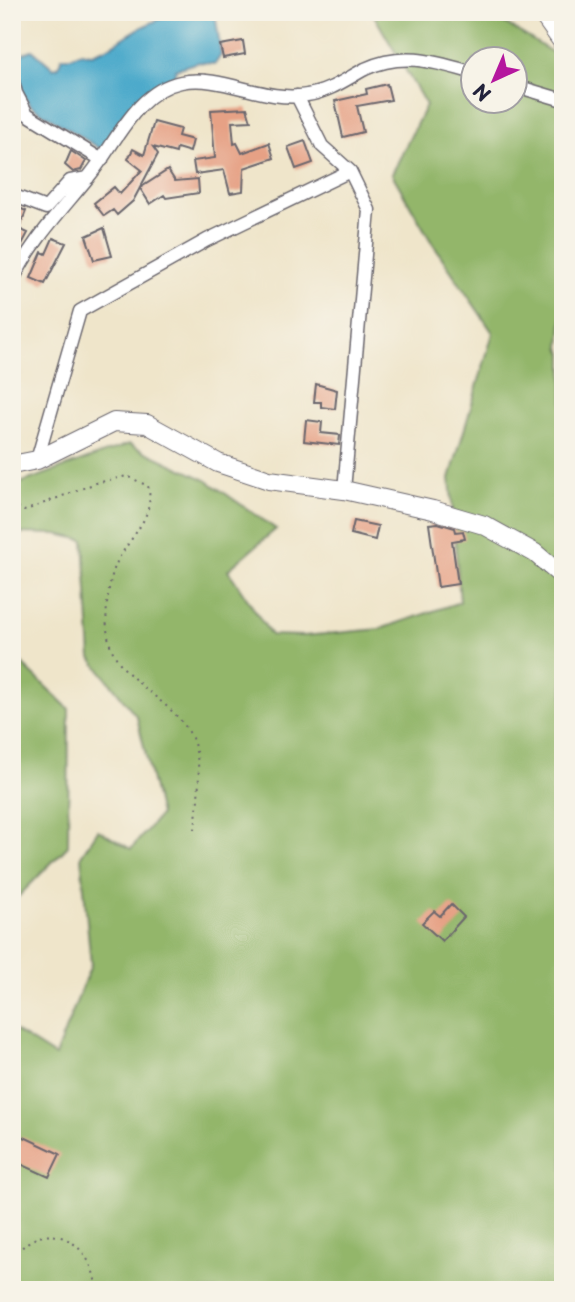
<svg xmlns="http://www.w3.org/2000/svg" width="575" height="1302" viewBox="0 0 575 1302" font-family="'Playpen Sans',sans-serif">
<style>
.forest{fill:#93b66b;stroke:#5a6c53;stroke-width:2;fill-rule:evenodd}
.water{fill:#4daacb;stroke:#386683;stroke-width:2}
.building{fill:#e6a185}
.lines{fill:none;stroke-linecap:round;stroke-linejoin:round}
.street-casing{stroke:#6a666d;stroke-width:15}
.secondary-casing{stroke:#6a666d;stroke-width:20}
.path{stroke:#6a666d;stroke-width:2;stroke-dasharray:2 5;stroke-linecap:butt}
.street{stroke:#fff;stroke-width:12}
.secondary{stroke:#fff;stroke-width:18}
</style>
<rect width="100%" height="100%" fill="#f7f3e8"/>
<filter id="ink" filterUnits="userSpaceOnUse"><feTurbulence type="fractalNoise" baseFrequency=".0143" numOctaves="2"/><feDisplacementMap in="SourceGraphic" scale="14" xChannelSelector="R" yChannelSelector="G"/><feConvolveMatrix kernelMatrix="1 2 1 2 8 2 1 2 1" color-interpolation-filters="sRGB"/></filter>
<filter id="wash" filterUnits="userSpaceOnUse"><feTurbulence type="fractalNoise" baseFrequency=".00686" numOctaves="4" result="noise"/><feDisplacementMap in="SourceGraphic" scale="28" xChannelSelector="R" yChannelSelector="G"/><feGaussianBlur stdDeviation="1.57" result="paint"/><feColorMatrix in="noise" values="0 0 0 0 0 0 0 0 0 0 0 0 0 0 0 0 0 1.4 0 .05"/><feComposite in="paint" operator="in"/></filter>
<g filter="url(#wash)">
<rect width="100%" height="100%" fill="#efe5ca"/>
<!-- forest -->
<path class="forest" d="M372 12H487L563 59V311L560 348 563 353V1290H12V1029L55 1056 91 965 81 856 98 830 131 849 160 815 137 717 91 658 84 540 57 534 12 533V486L129 444 206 480 276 529 228 570 271 635 303 636 380 629 460 602 450 478 493 333 432 243 392 174 426 105ZM474 60H516V102H474Z
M12 638 19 661 69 709 68 846 12 903Z"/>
<!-- water -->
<path class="water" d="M175 12H215L221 55 215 64 198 62 176 69 174 77C140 88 116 119 104 151L30 105 23 95 12 58 32 50 53 68 58 67 62 57H71L79 53 92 54 105 49 140 28Z"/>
<g id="blocks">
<!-- building -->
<path class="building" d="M243 41 245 54 223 58 220 45Z
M387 84 391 100 357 106 363 132 343 137 335 101 367 94 366 89Z
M247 108 251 121 232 122 234 144 237 143 242 153 269 143 274 158 244 168 243 191 230 193 224 170 195 174 193 161 215 158 211 110Z
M154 122 180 129 178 136 193 140 190 152 177 148 176 153 153 147 158 154 133 201 117 215 113 210 104 216 94 203 114 187 120 194 142 170 128 159 133 149 144 155Z
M305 141 313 163 296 169 288 147Z
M71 151 86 161 81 170 73 172 65 165Z
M168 170 175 181 198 179 199 193 166 198 164 195 150 204 140 188Z
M13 205 26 211 19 229 28 233 12 263Z
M104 228 112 256 94 260 86 236Z
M53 238 66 243 45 284 31 278 42 252 46 254Z
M316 384 337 390 335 409 321 407V402H314Z
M306 420 322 422 321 433 340 435 339 445 304 441Z
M354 521 378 526 375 540 351 534Z
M438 523 455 528 456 532 463 531 465 539 452 541 458 584 438 587 429 524Z
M451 904 464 917 442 941 422 923 434 911 440 916Z
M22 1136 60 1154 49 1177 12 1160Z"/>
</g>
</g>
<g filter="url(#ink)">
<use href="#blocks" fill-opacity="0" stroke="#6a666d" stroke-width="2"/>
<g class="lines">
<!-- street casing -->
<g class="street-casing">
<path id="street" d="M12 77 16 93 27 114 102 160
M516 86 563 100
M297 96 322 146 350 171 369 210 344 490
M12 195 46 208 70 181 88 178
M12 282C32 240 61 211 90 175 116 143 136 91 181 82 223 74 264 103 307 95 329 92 346 79 365 69 403 51 435 62 474 73
M37 460 80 311 207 240 350 171"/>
</g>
<!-- secondary casing -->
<g class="secondary-casing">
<path id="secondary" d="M541 12 563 43
M12 465 37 460 114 422 147 424 218 463 269 480 344 490 433 510 484 525 535 553 563 577"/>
</g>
<!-- path -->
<path class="path" d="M12 503 24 511 96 483 127 476 148 486C156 517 130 536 117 562 108 580 104 616 108 636 115 681 174 698 192 738 203 766 198 800 195 829
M12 1257C19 1251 26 1242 34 1239 68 1224 96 1259 96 1290"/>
<!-- street -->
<use href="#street" class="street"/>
<!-- secondary -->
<use href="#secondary" class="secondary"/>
</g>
</g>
<!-- margin -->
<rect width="575" height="1302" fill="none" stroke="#f7f3e8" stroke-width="42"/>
<!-- north arrow -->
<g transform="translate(494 80) rotate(224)"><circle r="33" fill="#f7f3e8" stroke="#a29fa3" stroke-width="2"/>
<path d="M0-5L12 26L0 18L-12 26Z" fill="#b5179e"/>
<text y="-10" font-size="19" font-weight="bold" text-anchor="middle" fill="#22223b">N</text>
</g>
</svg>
